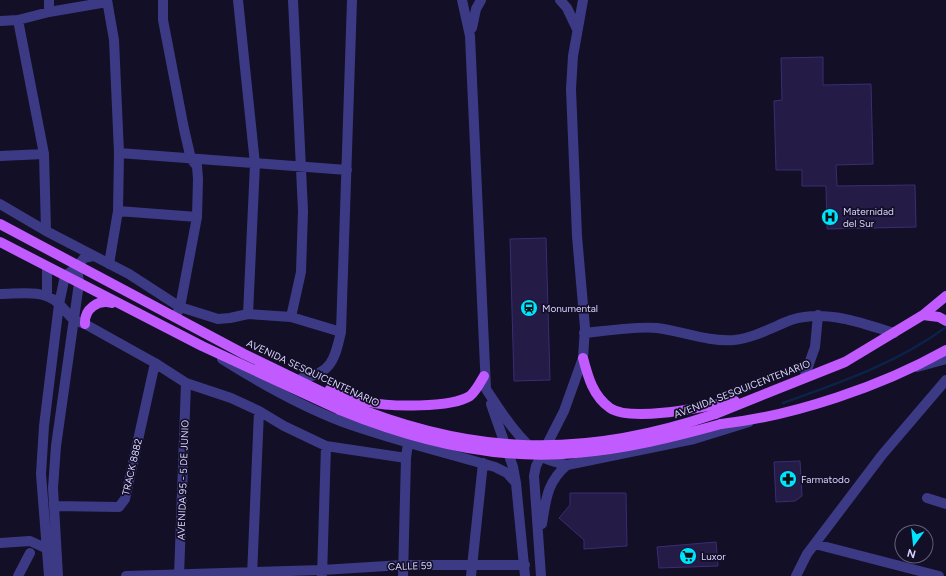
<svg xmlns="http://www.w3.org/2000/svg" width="946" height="576" viewBox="0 0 946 576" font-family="Figtree,sans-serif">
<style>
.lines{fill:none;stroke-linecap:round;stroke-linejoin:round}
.stream{stroke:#0c2248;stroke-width:2.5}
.building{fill:#241b47;stroke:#3b2d73}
.minor{stroke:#3d3a85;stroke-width:10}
.major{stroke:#c25bff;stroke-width:10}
.major-bridge{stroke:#c25bff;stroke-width:10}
.labels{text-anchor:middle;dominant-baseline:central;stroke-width:3.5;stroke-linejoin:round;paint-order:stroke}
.poi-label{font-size:10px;fill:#d9d4ff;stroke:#130f26;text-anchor:start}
.street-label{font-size:10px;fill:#d9d4ff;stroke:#130f26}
</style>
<rect width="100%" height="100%" fill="#130f26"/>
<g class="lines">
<!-- stream -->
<path class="stream" d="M783 403C839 383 898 363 946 327"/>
</g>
<!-- building -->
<path class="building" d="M823 57V85L871 84 873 164 836 165 837 186 915 185 916 227 827 229 826 186H802V170H776L774 101 782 100 781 58Z
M546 238 550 380 514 381 510 239Z
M800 461 802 496 795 501 776 502 774 462Z
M570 493H626L627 546 584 549V540L559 518 570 505Z
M716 542 718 566 659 568 657 547Z"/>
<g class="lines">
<!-- minor -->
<path class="minor" d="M107 0 114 40 119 153 118 211 109 264
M163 0V20L184 129 191 159 197 166 198 179 197 217 180 307 177 313
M238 0 255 164 248 314
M462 0 470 36 486 389C501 412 518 439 541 456 548 461 558 463 567 465
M560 0 567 8 577 29
M49 12V0
M18 20 44 154 46 231
M0 21 18 20 49 12 107 2
M472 28 476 9 481 0
M119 153 347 170
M0 156 44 154
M0 204 46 231 129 274 180 307 218 319 230 318 248 314 291 317 341 332
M118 211 197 217
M0 294C19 294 43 289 58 303 69 313 69 320 85 324L155 363 186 383 231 398 259 411 284 426 326 446 406 458
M47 296V267
M291 317 301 272 303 211 293 0
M584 333C604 331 638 326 657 328 682 331 708 342 734 340 754 338 773 327 791 320 826 309 861 323 894 333
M222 359C260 383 301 406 343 422 393 440 444 452 495 467L507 473 516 483
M917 367 946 359
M302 378C331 374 335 359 341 332L352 0
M804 378 815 347 818 315
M491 404 513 467 516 483 525 576
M927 498 946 504
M54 506 119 507 125 499 155 363
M542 524C546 499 547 482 567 465L694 439 749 422
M0 543 30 541 52 551
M815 544 939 576
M18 576 30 553
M49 576 41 474 44 426 59 304 65 276 77 267 84 258 93 256
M58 576 53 488 56 446 79 283 77 267
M126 576 322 570 403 565H525
M179 576 186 383
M252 576 259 411
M322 576 326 446
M403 576 406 458 408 443
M471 576 483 463
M541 576 534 476 536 466 564 411 583 358 585 328 577 236 571 89 573 56 583 0
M796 576 807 554 882 455 946 380"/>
<!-- major -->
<path class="major" d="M0 224 244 354 343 402
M0 242 202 346 340 410
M923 315 939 317 946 321
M85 324C84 309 98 299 112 303
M583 358C588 377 593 396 610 408 632 423 708 406 735 401
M330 389C342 394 355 399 368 402 389 407 451 408 470 396 476 391 480 383 484 376
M715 414 845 362 923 315 946 296
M721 424C794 416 882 386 946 350"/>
<!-- major-bridge -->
<path class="major-bridge" d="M343 402C472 456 583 459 715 414
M340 410C414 440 496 461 576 453 626 449 674 437 721 424"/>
</g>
<!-- icons -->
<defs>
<g id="hospital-disc" transform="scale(0.9)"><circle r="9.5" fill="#00e5ff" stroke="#130f26"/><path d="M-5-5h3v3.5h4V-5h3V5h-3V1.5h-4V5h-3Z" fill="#111"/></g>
<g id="station-disc" transform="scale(0.9)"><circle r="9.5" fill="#00e5ff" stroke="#130f26"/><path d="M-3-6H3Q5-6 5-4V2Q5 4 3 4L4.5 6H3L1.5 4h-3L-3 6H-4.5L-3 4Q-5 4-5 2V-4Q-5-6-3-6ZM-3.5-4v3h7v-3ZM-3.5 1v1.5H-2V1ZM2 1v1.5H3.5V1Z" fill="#111"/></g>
<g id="pharmacy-disc" transform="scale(0.9)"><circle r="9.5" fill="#00e5ff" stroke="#130f26"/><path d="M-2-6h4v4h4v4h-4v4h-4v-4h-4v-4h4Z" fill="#111"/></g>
<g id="supermarket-disc" transform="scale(0.9)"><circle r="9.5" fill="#00e5ff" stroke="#130f26"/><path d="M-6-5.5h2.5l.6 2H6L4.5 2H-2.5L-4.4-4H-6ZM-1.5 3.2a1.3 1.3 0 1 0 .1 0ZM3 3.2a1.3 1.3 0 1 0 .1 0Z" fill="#111"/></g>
</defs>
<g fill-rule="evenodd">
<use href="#hospital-disc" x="830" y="217"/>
<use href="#station-disc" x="529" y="308"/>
<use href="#pharmacy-disc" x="788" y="479"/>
<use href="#supermarket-disc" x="688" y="556"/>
</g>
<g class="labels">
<!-- poi labels -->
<g class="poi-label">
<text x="843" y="211">Maternidad<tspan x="843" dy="12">del Sur</tspan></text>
<text x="542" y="308">Monumental</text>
<text x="801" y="479">Farmatodo</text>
<text x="701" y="556">Luxor</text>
</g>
<!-- street labels -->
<g class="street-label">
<text transform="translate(313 373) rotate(25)">AVENIDA SESQUICENTENARIO</text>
<text transform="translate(742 389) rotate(-21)">AVENIDA SESQUICENTENARIO</text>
<text transform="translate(132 467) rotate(-77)">TRACK 8882</text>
<text transform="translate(183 480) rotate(-88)">AVENIDA 95 - 5 DE JUNIO</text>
<text transform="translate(410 566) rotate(-2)">CALLE 59</text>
</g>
</g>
<!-- north arrow -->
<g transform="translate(914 544) rotate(195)"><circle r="19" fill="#130f26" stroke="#625e7d"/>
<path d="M0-3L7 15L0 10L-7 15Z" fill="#00e5ff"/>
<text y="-6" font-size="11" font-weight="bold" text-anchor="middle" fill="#d9d4ff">N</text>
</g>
</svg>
